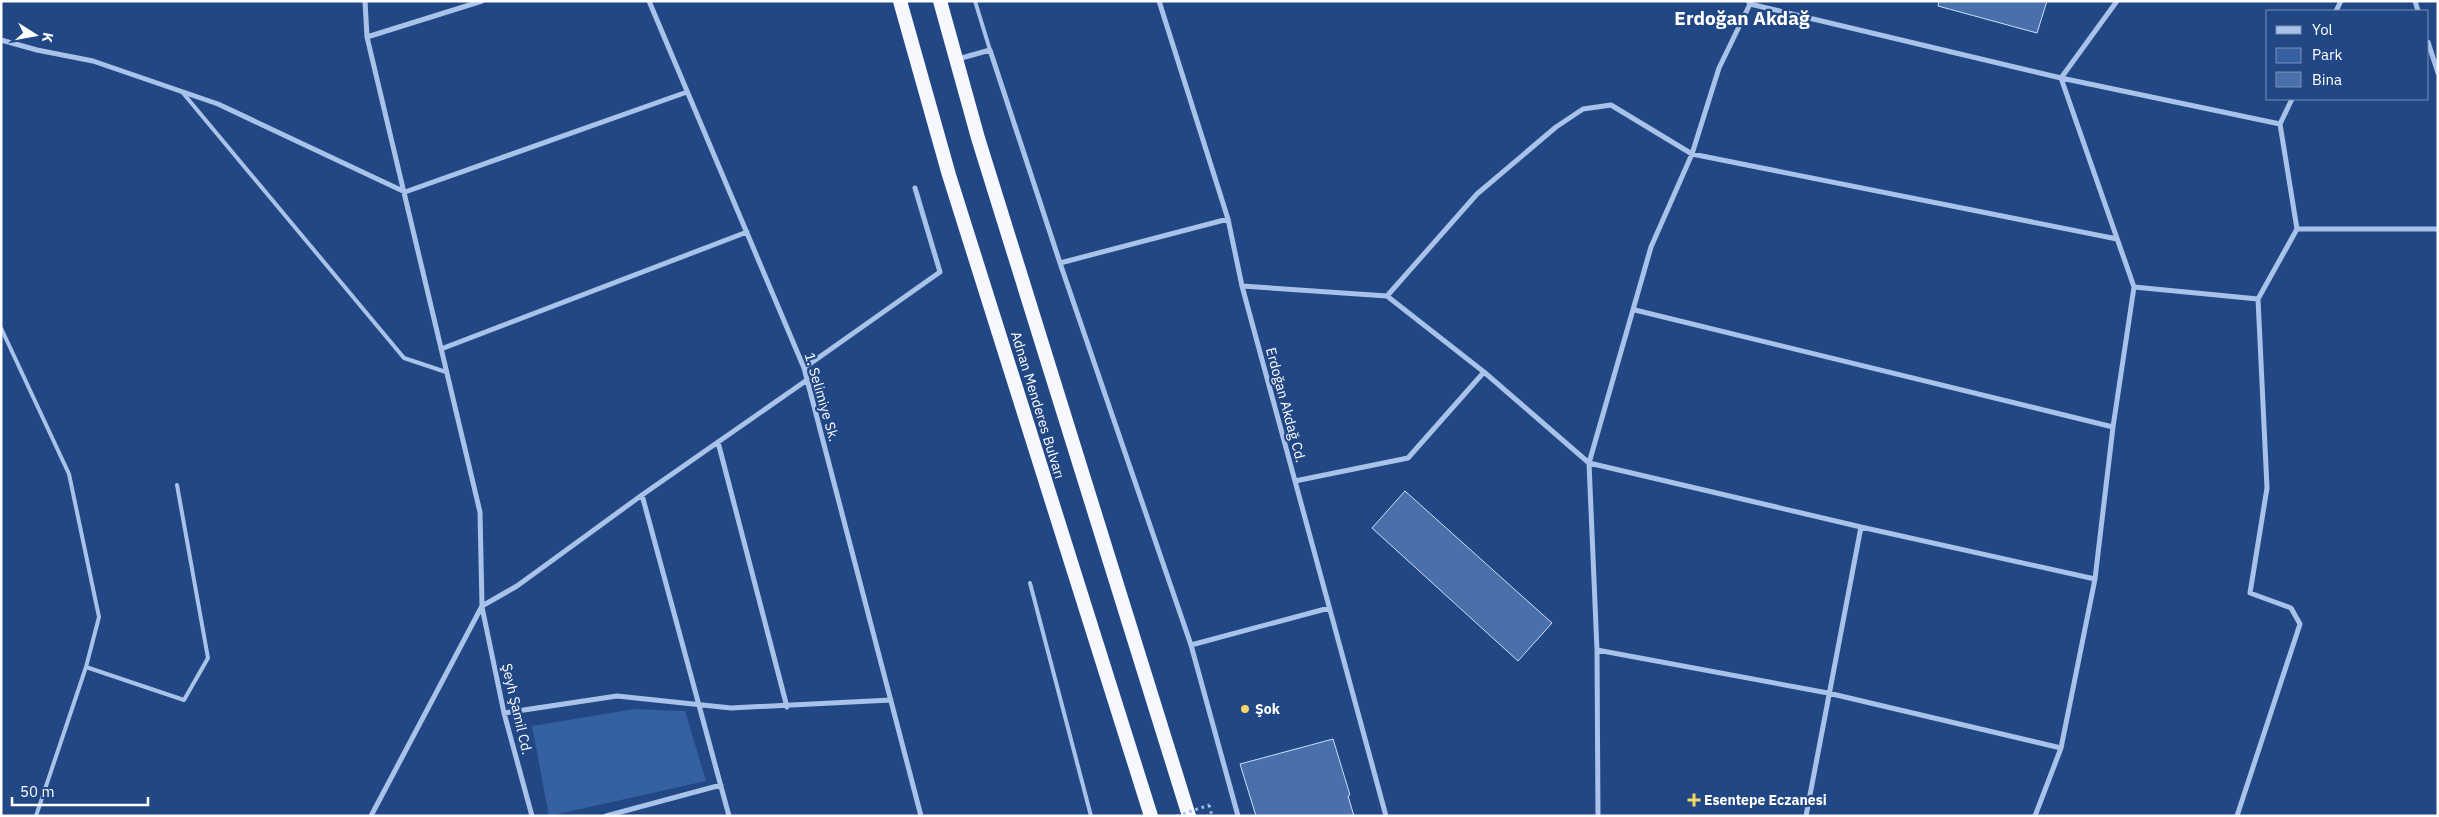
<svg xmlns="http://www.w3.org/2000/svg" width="2439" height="817" viewBox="0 0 2439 817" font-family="'IBM Plex Sans',sans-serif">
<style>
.green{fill:#3560a1}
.building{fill:#4a70ac;stroke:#cddef7}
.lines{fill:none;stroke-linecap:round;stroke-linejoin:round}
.path{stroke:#a9c2e9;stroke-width:3;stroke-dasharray:2.5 4;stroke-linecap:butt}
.service{stroke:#a9c2e9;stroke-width:4}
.minor{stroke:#a9c2e9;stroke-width:5}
.trunk{stroke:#f6f8fe;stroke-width:14}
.path-bridge{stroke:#a9c2e9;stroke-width:3;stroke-dasharray:2.5 4;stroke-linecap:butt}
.poi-dot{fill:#f6d56a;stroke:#214784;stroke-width:2}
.labels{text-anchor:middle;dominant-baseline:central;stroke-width:4.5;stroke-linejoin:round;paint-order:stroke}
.street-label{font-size:14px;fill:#fff;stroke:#214784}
.poi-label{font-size:14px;font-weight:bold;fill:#fff;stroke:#214784;text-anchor:start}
.district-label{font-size:19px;font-weight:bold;fill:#fff;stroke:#214784}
</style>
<rect width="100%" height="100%" fill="#214784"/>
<!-- green -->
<path class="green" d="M634 709 685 711 706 781 549 816 532 726Z"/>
<!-- building -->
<path class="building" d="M1939 1H2047L2037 33 1938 6Z
M1405 491 1552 623 1518 661 1372 528Z
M1333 739 1350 795 1348 796 1354 816H1256L1240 764Z"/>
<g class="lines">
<!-- path -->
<path class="path" d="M1209 805 1212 816"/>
<!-- service -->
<path class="service" d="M975 1 990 50
M183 93 404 358 446 372
M1 328 69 474 99 617 86 667 36 816
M1030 583 1091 816
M86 667 184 700 208 658 177 485"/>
<!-- minor -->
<path class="minor" d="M365 1 367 37 480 512 482 606 371 816
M649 1 804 368 921 816
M1159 1 1228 219 1242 286 1386 816
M1748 1 1750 4 2061 78 2280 124 2292 99
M2415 1 2418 11
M1750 4 1719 68 1692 154 1651 247 1589 463 1861 527 1806 816
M2336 11 2341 1
M367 37 482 1
M1 40 37 50 93 61 218 104 405 192 687 92
M2428 42 2438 73
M958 59 990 50 1060 263 1191 645 1329 608
M2061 78 2134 287 2258 299 2297 229
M2061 78 2117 1
M2280 124 2297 229H2438
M1060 263 1228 219
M1242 286 1387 296 1484 372 1589 463 1597 650 1598 816
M1387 296 1477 194 1556 127 1583 109 1611 105 1692 154 2117 239
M1635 310 2113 427 2095 579 2061 748 2035 816
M441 349 747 232
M804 368 940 272 915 188
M2113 427 2134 287
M718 442 787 707
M1295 481 1408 458 1484 372
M642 495 729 816
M1861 527 2095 579
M482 606 517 586 642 495 807 380
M482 607 504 713 532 816
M1191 645 1238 816
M1597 650 1828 693 2061 748
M504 713 617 696 731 708 891 700
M606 816 721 785
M2237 816 2300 624 2291 608 2250 593 2267 488 2258 299"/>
<!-- trunk -->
<path class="trunk" d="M900 1 949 175 1151 816
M940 1 978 138 1189 816"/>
<!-- path-bridge -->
<path class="path-bridge" d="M1177 816 1209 805"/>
</g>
<!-- markers -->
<g class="poi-dot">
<circle cx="1245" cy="709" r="5"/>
<path d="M1691.5 792.5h5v5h5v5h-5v5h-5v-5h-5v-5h5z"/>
</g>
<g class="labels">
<!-- street labels -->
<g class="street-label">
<text transform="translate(822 397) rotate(74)">1. Selimiye Sk.</text>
<text transform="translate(1038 405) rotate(73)">Adnan Menderes Bulvarı</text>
<text transform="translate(1286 405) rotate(75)">Erdoğan Akdağ Cd.</text>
<text transform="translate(517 709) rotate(77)">Şeyh Şamil Cd.</text>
</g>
<!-- poi labels -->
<g class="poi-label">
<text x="1255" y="709">Şok</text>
<text x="1704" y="800">Esentepe Eczanesi</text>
</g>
<!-- district labels -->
<g class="district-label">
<text x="1742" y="18">Erdoğan Akdağ</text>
</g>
</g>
<!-- border -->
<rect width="2439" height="817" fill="none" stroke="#ffffff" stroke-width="5"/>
<!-- legend -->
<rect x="2266" y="10" width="162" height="90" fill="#214784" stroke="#7a91b5"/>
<rect x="2276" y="26" width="25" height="8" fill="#a9c2e9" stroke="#7a91b5"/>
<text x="2312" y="35" font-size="15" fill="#ffffff">Yol</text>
<rect x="2276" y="48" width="25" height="15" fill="#3560a1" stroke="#7a91b5"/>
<text x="2312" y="60" font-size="15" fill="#ffffff">Park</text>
<rect x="2276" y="72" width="25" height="15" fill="#4a70ac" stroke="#7a91b5"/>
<text x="2312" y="85" font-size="15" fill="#ffffff">Bina</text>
<!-- north arrow -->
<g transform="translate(35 35) rotate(101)" stroke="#214784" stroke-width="4" paint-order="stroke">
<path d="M0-4L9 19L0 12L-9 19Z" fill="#ffffff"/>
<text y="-8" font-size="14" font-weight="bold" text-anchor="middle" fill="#ffffff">K</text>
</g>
<!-- scale -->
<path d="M12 797v8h136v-8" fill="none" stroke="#ffffff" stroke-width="2.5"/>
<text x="20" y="797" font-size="15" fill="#ffffff" stroke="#214784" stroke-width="4" paint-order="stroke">50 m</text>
</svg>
